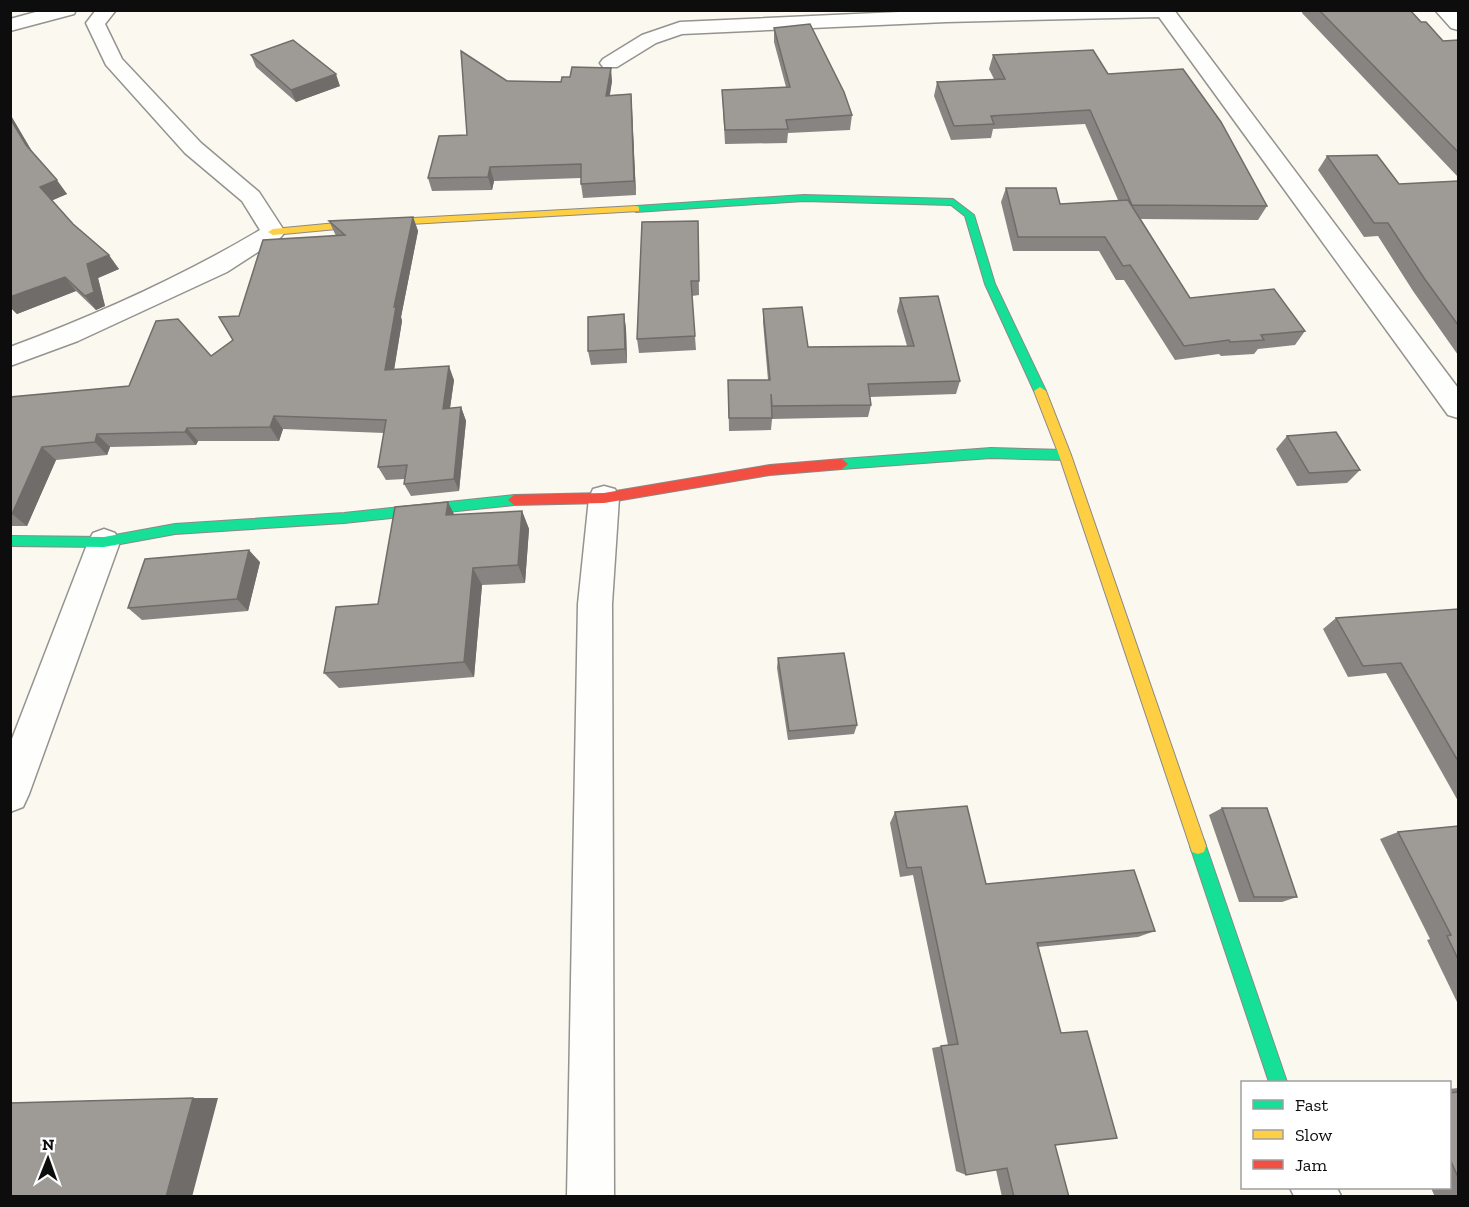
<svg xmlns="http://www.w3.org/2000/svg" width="1469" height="1207" viewBox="0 0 1469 1207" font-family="'Zilla Slab',serif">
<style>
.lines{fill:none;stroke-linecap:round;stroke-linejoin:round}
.street-casing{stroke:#94938f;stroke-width:3}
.fast-casing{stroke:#8b8986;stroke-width:2}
.slow-casing{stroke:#8b8986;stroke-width:2}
.jam-casing{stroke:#8b8986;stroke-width:2}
.street{fill:#fefefd;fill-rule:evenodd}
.fast{fill:#16e098;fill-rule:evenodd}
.slow{fill:#ffcf43;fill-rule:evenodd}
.jam{fill:#f24e42;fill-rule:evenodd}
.wall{fill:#888481}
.shaded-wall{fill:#6f6c69}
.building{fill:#9e9a96;stroke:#6f6c69;stroke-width:1.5}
</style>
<rect width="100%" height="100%" fill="#fbf8f0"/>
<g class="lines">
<!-- street casing -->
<g class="street-casing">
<path id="street" d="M43 10H76L74 14 10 31V19Z
M96 10H116L105 24 122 59 201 143 259 192 285 232 281 237 227 272 78 341 10 366V347C96 315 181 277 260 230L242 201 185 153 106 65 86 23Z
M943 10H1174L1458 388V418L1448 415 1159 17 946 22 682 34 656 43 617 67H603L600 63 603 59 642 35 680 22Z
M1435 10H1455L1458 14V30L1451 28Z
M604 486 615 489 619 498 612 604 614 1196H567L578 604 589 498 593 489Z
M104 529 115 533 120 542 29 794 23 807 10 812V744L88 542 93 533Z
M1290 1188H1337L1341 1196H1294Z"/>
</g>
<!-- fast casing -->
<g class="fast-casing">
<path id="fast" d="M804 195 953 199 974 215 995 284 1046 391 1044 394 1040 395 1034 391 985 284 965 216 951 205 804 201 636 212 631 209 636 206Z
M991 448 1065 450 1071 455 1065 460 991 458 842 469 836 464 842 459Z
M514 495 520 500 514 505 344 523 175 534 104 547 10 546V536L104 537 175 524 344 513Z
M1198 838 1204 840 1206 846 1287 1082H1269L1190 846 1192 840Z"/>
</g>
<!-- slow casing -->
<g class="slow-casing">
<path id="slow" d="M636 206 639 207V211L358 227 273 235 268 232 273 229 358 221Z
M1040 387 1046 391 1071 455 1206 846 1204 852 1198 854 1192 852 1190 846 1059 455 1034 391Z"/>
</g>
<!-- jam casing -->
<g class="jam-casing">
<path id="jam" d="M842 459 848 464 842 469 770 475 604 503 514 505 508 500 514 495 604 493 770 465Z"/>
</g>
<!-- street -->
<use href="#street" class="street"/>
<!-- fast -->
<use href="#fast" class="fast"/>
<!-- slow -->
<use href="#slow" class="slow"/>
<!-- jam -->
<use href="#jam" class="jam"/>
</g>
<!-- wall -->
<path class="wall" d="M1303 10H1410L1421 22 1443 41 1458 40V177L1302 13Z
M774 28 852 115 850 130 788 133 787 143 725 144 722 90 786 87 774 42Z
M251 55 340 86 296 102 256 67Z
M993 55 1108 74 1267 206 1258 220 1141 219 1190 298 1305 331 1295 345 1258 349 1254 354 1221 356 1219 354 1175 360 1124 280H1116L1099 251H1013L1001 202 1006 188 1060 204 1118 200 1085 124 993 129 991 138 951 140 934 96 937 82 994 79 989 69Z
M507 81H612L610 95 631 94 636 195 583 198 581 184V178L494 181 492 190 432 191 428 178 467 135Z
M10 114 33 153 67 194 52 200 73 224 119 269 98 278 105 306 96 310 76 291 17 314 10 307Z
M1327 156 1399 184 1458 181V355L1413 291 1378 236 1364 237 1318 170Z
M413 217 418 231 401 317 402 321 394 369 454 380 450 408 461 407 466 421 459 491 411 496 404 484 405 479 386 480 378 467 384 433 283 429 279 441H198L196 445 110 447 107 455 56 460 27 526H10V397L129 386 211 356 233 340 239 316 336 236 329 221Z
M698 221 699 295 692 296 696 350 639 353 637 339Z
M900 298 960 381 956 394 870 397 871 405 868 417 772 419 771 430 729 431 728 380H768L763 322V309L808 347 907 346 897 311Z
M624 314 626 329 627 363 591 365 588 351Z
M1287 436 1360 470 1347 483 1297 486 1276 449Z
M522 511 529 529 525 583 482 585 474 677 339 688 324 673 454 515Z
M260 562 248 611 142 620 128 608Z
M1458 609V801L1386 673 1348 677 1323 629 1336 618Z
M778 658 857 725 854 734 788 740 777 668Z
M1222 808 1297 897 1282 902H1239L1209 815Z
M895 812 986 884 1155 931 1138 937 1038 947 1055 1145 1069 1197H1002L996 1170 966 1175 956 1171 932 1048 948 1045 913 875 900 877 890 823Z
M1458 826V1004L1427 940 1430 939 1380 839 1398 832Z
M1458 1088V1197H1435L1431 1188H1449V1089Z"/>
<!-- shaded-wall -->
<path class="shaded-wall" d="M611 68 612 81 607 109 606 96Z
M336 74 340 86 296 102 291 90Z
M631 94 632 108 636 195 634 181Z
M10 114 37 160 26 145 10 118Z
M490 167 494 181 492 190 488 177Z
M57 180 67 194 51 201 40 187Z
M413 217 418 231 401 317 402 321 392 383 385 370 394 307Z
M109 255 119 269 98 278 105 306 96 310 85 296 87 264Z
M65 277 76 291 17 314 10 307V297Z
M624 314 626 329 627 363 625 349Z
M449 366 454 380 448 422 443 409Z
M461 407 466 421 459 491 454 479Z
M274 416 283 429 279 441 270 427Z
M187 428 198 441 196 445 185 432Z
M97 434 110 447 107 455 95 442Z
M42 447 56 460 27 526 12 514Z
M448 502 457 520 446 515Z
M522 511 529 529 525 583 518 565Z
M249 550 260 562 248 611 237 599Z
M473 568 482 585 474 677 464 662Z
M193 1098H218L192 1197H166Z"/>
<!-- building -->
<path class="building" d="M1319 10H1410L1421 22H1426L1443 41 1458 40V152Z
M810 24 844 92 852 115 786 120 788 129 725 130 722 90 790 87 774 28Z
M293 40 336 74 291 90 251 55Z
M1093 50 1108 74 1183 69 1221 122 1267 206 1132 205 1090 110 991 116 994 124 954 126 937 82 1005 79 993 55Z
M461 51 507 81 561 82 562 77H570L572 67 611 68 606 96 631 94 634 181 581 184V164L490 167 488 177 428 178 439 136 467 135Z
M10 118 26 145 57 180 40 187 73 224 109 255 87 264 94 292 85 296 65 277 10 297Z
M1377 155 1399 184 1458 181V325L1424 278 1388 223H1374L1327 156Z
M1006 188H1056L1060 204 1128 200 1190 298 1274 289 1305 331 1261 335 1264 340 1230 342 1229 340 1184 346 1130 265 1123 266 1105 237H1018Z
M413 217 394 307H396L385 370 449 366 443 409 461 407 454 479 404 484 407 465 378 467 386 420 274 416 270 427 187 428 185 432 97 434 95 442 42 447 12 514H10V397L129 386 156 321 178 319 211 356 233 340 219 317 239 316 263 240 345 235 329 221Z
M698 221 699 281H691L695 336 637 339 642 222Z
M938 296 960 381 868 384 871 405 772 406 771 394 772 418H729L728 380H770L763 309 802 307 808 347 914 346 900 298Z
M624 314 625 349 588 351V317Z
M1336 432 1360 470 1309 473 1287 436Z
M448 502 446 515 522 511 518 565 473 568 464 662 324 673 336 607 378 604 395 507Z
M249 550 237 599 128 608 145 559Z
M1458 609V761L1401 663 1363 666 1336 618Z
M844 653 857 725 789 731 778 658Z
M967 806 986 884 1134 870 1155 931 1037 943 1061 1033 1087 1031 1117 1138 1055 1145 1069 1197H1014L1007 1168 966 1175 941 1046 958 1044 921 867 907 868 895 812Z
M1222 808H1267L1297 897H1254Z
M1458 826V959L1447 936 1451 935 1398 832Z
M1458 1092V1177L1449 1157V1093Z
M193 1098 166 1197H10V1103Z"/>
<!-- border -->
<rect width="1469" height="1207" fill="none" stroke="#0d0d0d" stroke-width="24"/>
<!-- legend -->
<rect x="1241" y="1081" width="210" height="108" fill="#ffffff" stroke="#9e9e9e" stroke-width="1.5"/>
<rect x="1253" y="1100" width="30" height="9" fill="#16e098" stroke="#9e9e9e" stroke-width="1.5"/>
<text x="1295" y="1111" font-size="18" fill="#0d0d0d">Fast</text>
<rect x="1253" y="1130" width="30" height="9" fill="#ffcf43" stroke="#9e9e9e" stroke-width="1.5"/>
<text x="1295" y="1141" font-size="18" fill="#0d0d0d">Slow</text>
<rect x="1253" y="1160" width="30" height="9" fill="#f24e42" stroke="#9e9e9e" stroke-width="1.5"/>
<text x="1295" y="1171" font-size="18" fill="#0d0d0d">Jam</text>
<!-- north arrow -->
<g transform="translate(48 1159) rotate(1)" stroke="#ffffff" stroke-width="4.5" paint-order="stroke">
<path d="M0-4.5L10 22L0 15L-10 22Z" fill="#0d0d0d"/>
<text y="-9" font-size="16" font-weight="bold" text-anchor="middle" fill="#0d0d0d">N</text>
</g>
</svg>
